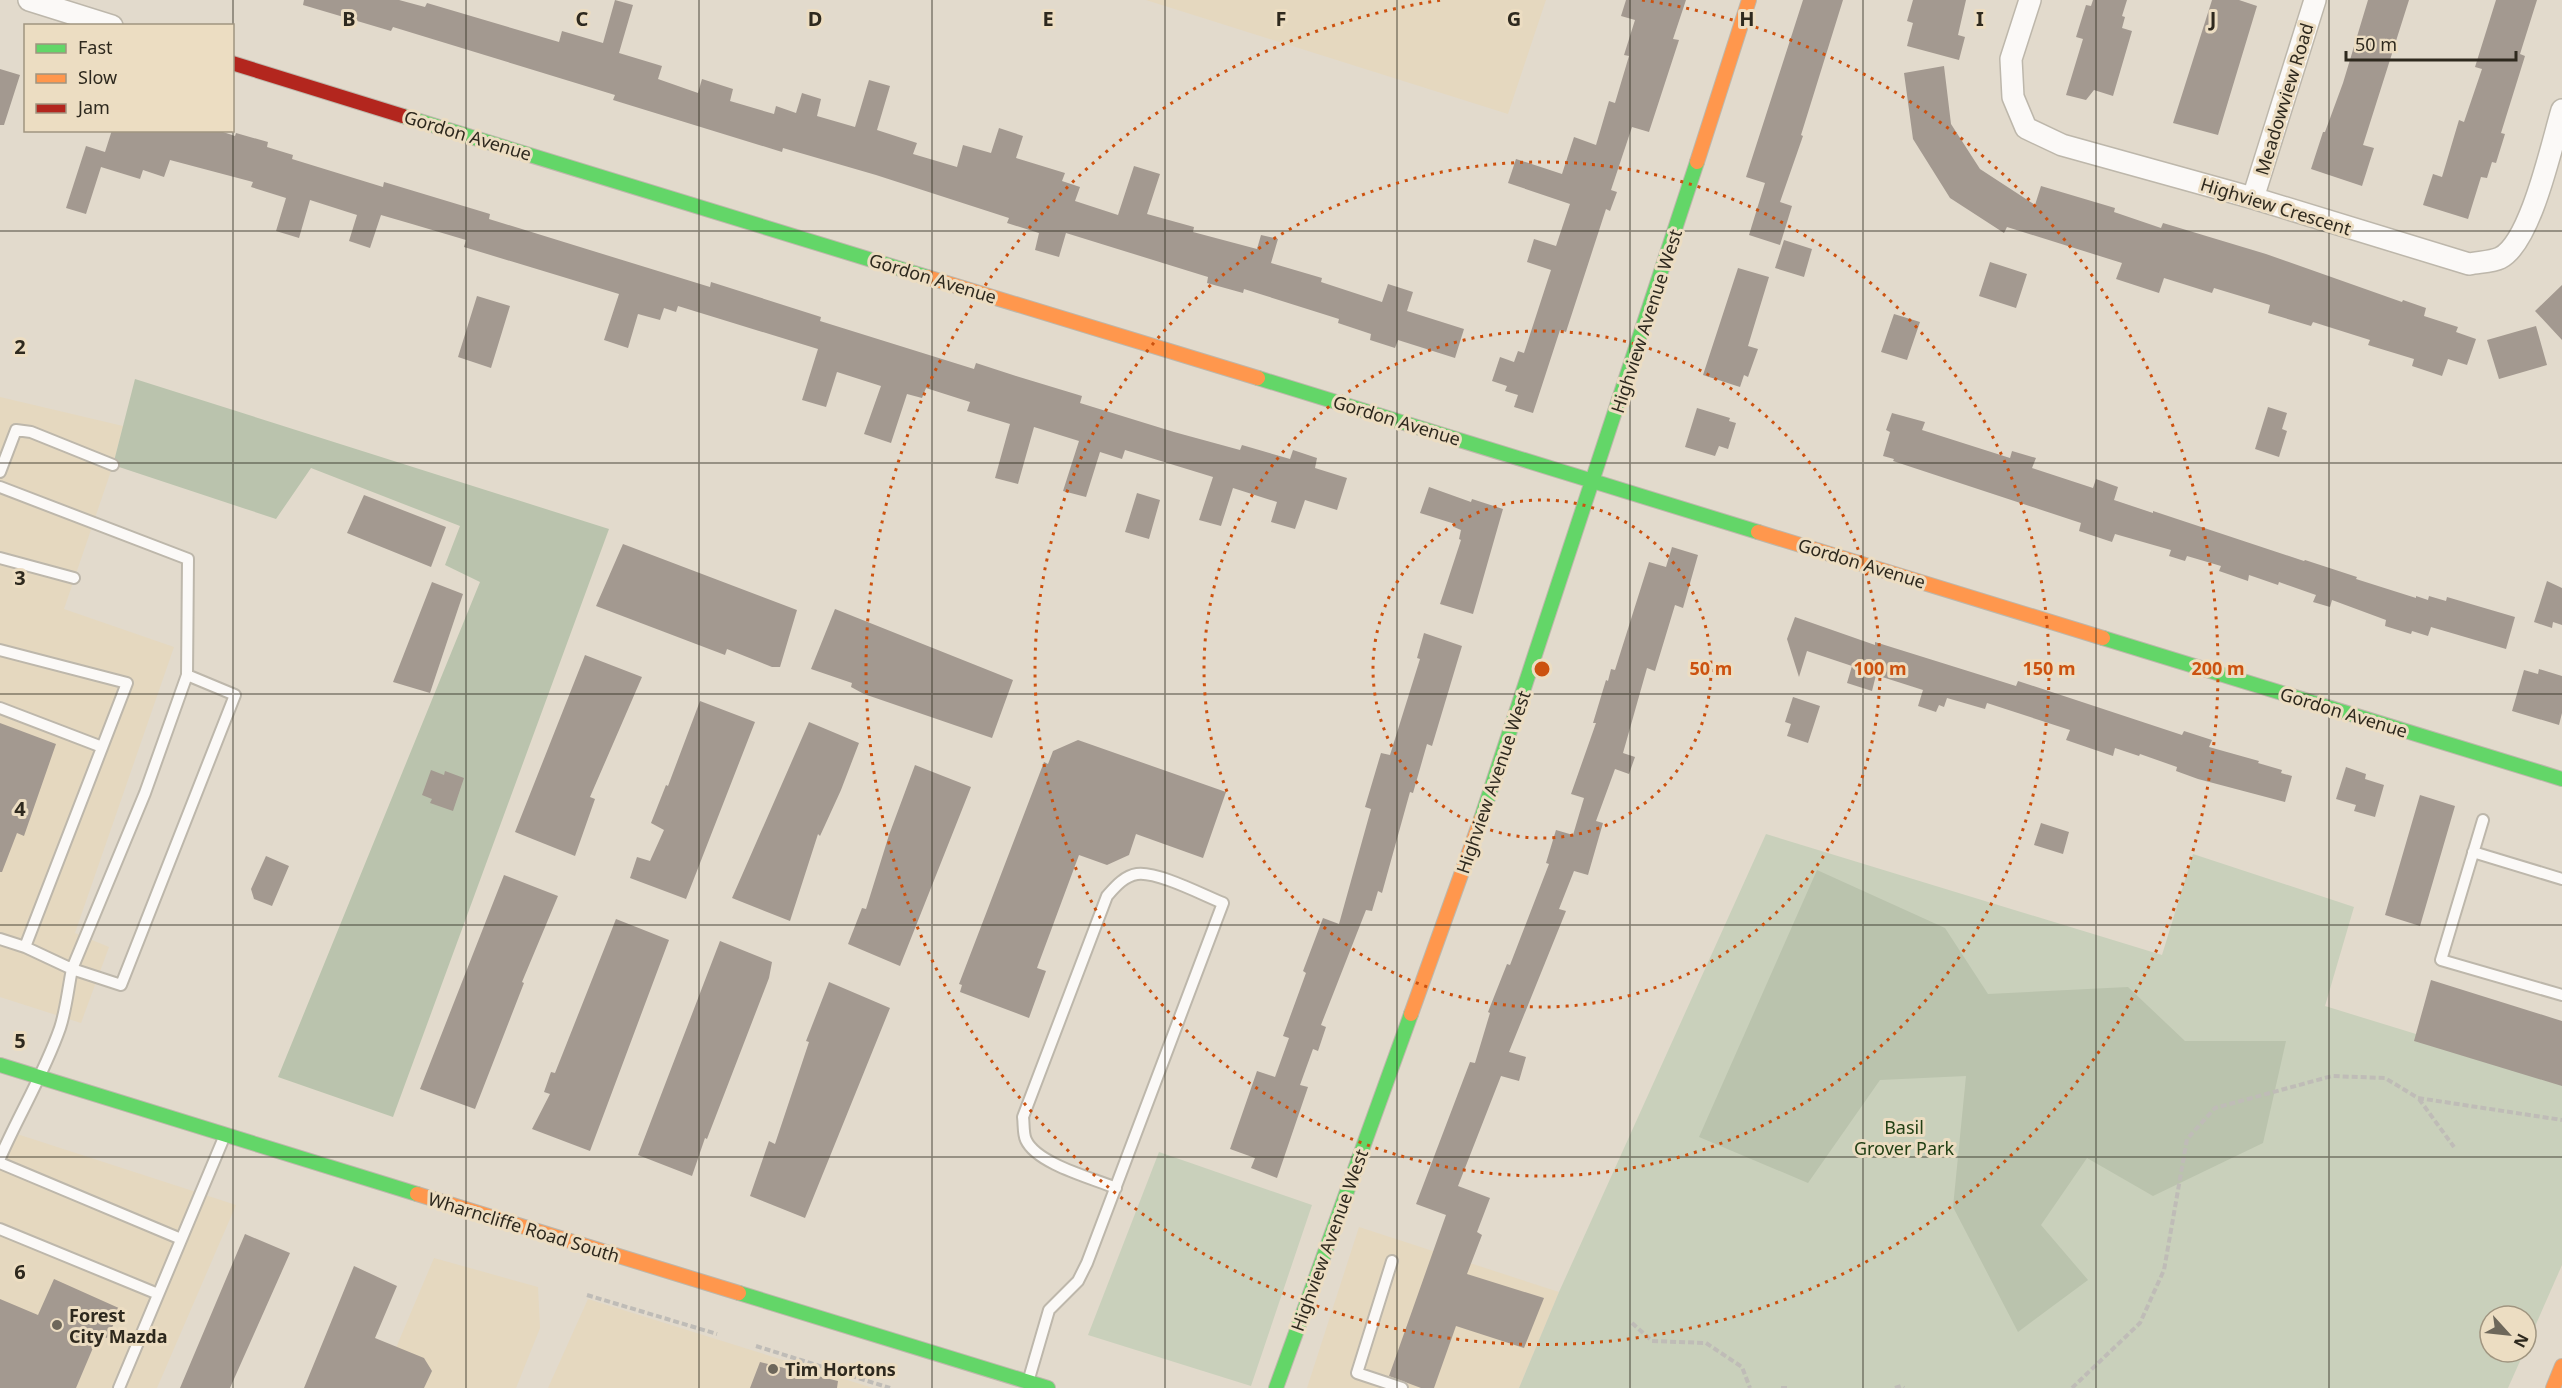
<svg xmlns="http://www.w3.org/2000/svg" width="2562" height="1388" viewBox="0 0 2562 1388" font-family="'Noto Sans',sans-serif">
<style>
.built{fill:#e5d8bf}
.green{fill:#c9d0bb}
.forest{fill:#bac3ad}
.building{fill:#a39990}
.lines{fill:none;stroke-linecap:round;stroke-linejoin:round}
.lane-casing{stroke:#bdb7ab;stroke-width:14}
.street-casing{stroke:#bdb7ab;stroke-width:24}
.fast-casing{stroke:#bdb7ab;stroke-width:16}
.slow-casing{stroke:#bdb7ab;stroke-width:16}
.jam-casing{stroke:#bdb7ab;stroke-width:16}
.path{stroke:#bfbcb7;stroke-width:4;stroke-dasharray:6 3;stroke-linecap:butt}
.lane{stroke:#fbf9f7;stroke-width:10}
.street{stroke:#fbf9f7;stroke-width:21}
.fast{stroke:#63d668;stroke-width:14}
.slow{stroke:#ff974d;stroke-width:14}
.jam{stroke:#b3261e;stroke-width:14}
.grid{fill:none;stroke:#2e291e;stroke-width:1.5;stroke-opacity:0.55}
.ring{fill:none;stroke:#cc520f;stroke-width:3;stroke-dasharray:3 6}
.poi-dot{fill:#6d675b;stroke:#ecddc2;stroke-width:2}
.labels{text-anchor:middle;dominant-baseline:central;stroke-width:6;stroke-linejoin:round;paint-order:stroke}
.street-label{font-size:18px;fill:#2e291e;stroke:#ecddc2}
.park-label{font-size:18px;fill:#224015;stroke:#ecddc2}
.poi-label{font-size:18px;font-weight:bold;fill:#2e291e;stroke:#ecddc2;text-anchor:start}
.grid-label{font-size:20px;text-anchor:middle;font-weight:bold;fill:#2e291e;stroke:#ecddc2;stroke-width:6;stroke-linejoin:round;paint-order:stroke}
.centre{fill:#cc520f;stroke:#ecddc2;stroke-width:3}
.ring-label{font-size:18px;text-anchor:middle;font-weight:bold;fill:#cc520f;stroke:#ecddc2;stroke-width:6;stroke-linejoin:round;paint-order:stroke}
</style>
<rect width="100%" height="100%" fill="#e2dacc"/>
<!-- built -->
<path class="built" d="M1146 0H1546L1508 114Z
M0 397 123 426 113 465 64 609 174 647 75 933 109 947 81 1023 0 997Z
M14 1133 236 1205 157 1388H0V1166Z
M1359 1227 1559 1292 1519 1388H1307Z
M434 1258 538 1287 540 1328 516 1388H379Z
M588 1299 751 1350 873 1388H548Z"/>
<!-- green -->
<path class="green" d="M1766 834 2162 955 2193 854 2354 907 2325 1006 2562 1079V1265L2526 1347V1316H2490V1352H2524L2508 1388H1519L1559 1292Z
M1159 1152 1312 1205 1251 1386 1088 1335Z"/>
<!-- forest -->
<path class="forest" d="M135 379 609 529 393 1117 278 1077 480 582 445 565 460 526 311 468 276 519 113 465Z
M1817 870 1945 928 1988 994 2128 987 2185 1041H2286L2263 1143 2153 1196 2087 1158 2041 1225 2088 1280 2018 1332 1953 1207 1966 1076 1880 1080 1808 1183 1699 1137Z"/>
<!-- building -->
<path class="building" d="M304 0H399L425 7 427 3 559 42 562 31 603 43 615 0 633 5 619 53 662 66 658 79 698 93 702 79 733 89 730 101 774 114 776 106 796 113 802 93 821 99 817 116 855 127 869 80 890 86 877 130 917 143 913 154 957 167 963 145 991 153 999 128 1023 136 1016 158 1065 173 1062 181 1080 187 1075 201 1118 215 1134 166 1160 174 1147 214 1194 227 1193 232 1257 249 1261 235 1278 239 1271 263 1322 278 1321 282 1382 302 1388 284 1413 292 1407 311 1464 329 1455 358 1398 340 1395 348 1370 340 1371 334 1338 323 1339 319 1244 289 1243 293 1207 283 1208 277 1066 233 1059 257 1035 250 1039 233 1007 223 1009 218 876 175 783 148 782 152 613 100 615 95 393 27 391 31 303 5Z
M1626 0H1686L1673 39 1679 40 1649 132 1632 127 1611 190 1617 192 1610 211 1606 209 1566 332 1560 330 1533 413 1514 407 1518 395 1505 391 1507 386 1492 381 1500 357 1514 362 1518 351 1524 353 1551 270 1527 262 1534 239 1556 246 1570 204 1508 183 1516 159 1562 174 1574 137 1596 145 1609 101 1615 103 1629 56 1624 55 1635 20 1621 16Z
M1803 0H1843L1801 135 1803 136 1780 202 1792 206 1780 245 1749 235 1765 183 1746 177Z
M1913 0H1966L1958 35 1965 37 1959 60 1907 46 1913 23 1907 21Z
M2093 0H2127L2122 16 2125 17 2122 28 2132 31 2113 96 2094 90 2086 100 2066 95 2083 39 2076 37 2086 5 2091 6Z
M2212 0H2239L2257 6 2218 135 2173 123Z
M2368 0H2409L2363 145 2374 148 2362 186 2311 169 2323 132H2325L2343 83Z
M2496 0H2537L2520 54 2525 56 2501 133 2505 134 2496 163 2492 162 2487 178 2481 177 2468 219 2423 205 2433 174 2442 177 2459 120 2464 122 2482 69 2475 67Z
M1944 66 1951 124 1980 169 2035 205 2041 186 2115 208 2114 212 2161 228 2163 223 2266 254 2402 302 2403 300 2426 308 2424 316 2458 327 2456 332 2476 339 2467 365 2448 359 2442 376 2412 366 2414 359 2368 345 2370 340 2313 322 2311 326 2268 313 2270 305 2214 288 2212 293 2164 278 2159 293 2116 279 2122 263 2007 227 2004 233 1950 198 1913 139 1904 73Z
M0 69 20 75 4 125H0Z
M112 130H217L235 136 236 133 268 142 267 147 293 155 292 159 383 187 384 182 490 214 489 219 710 287 711 282 821 317 820 321 974 369 976 363 1016 376 1082 396 1080 403 1174 432 1240 450 1242 445 1290 459 1293 450 1317 458 1315 468 1347 478 1337 510 1305 500 1295 529 1271 522 1277 502 1233 488 1221 526 1199 520 1213 477 1125 450 1122 459 1100 452 1086 497 1063 491 1079 441 1034 427 1018 484 995 478 1010 424 967 411 970 402 926 388 922 398 907 394 891 443 864 434 881 386 837 372 826 407 802 400 818 349 678 306 676 312 664 308 660 320 638 314 628 348 604 340 619 294 464 247 466 240 412 224 381 215 370 248 349 241 357 215 310 200 299 238 276 231 286 198 251 187 253 182 170 160 164 177 143 170 140 179 101 167 86 214 66 208 86 146 105 152Z
M1784 240 1812 249 1804 277 1775 268Z
M1990 262 2027 274 2016 308 1979 296Z
M1738 268 1769 277 1748 346 1758 349 1748 377 1744 375 1740 387 1703 375Z
M2562 285V340L2535 311Z
M477 296 510 306 491 368 458 357Z
M1894 314 1920 322 1907 360 1881 352Z
M2536 326 2547 365 2499 379 2487 340Z
M2268 407 2287 413 2282 429 2287 431 2279 457 2255 449Z
M1697 408 1730 418 1729 421 1736 423 1728 449 1719 446 1715 456 1685 447Z
M1892 413 1925 422 1922 430 2010 458 2012 451 2036 458 2032 468 2093 488 2096 479 2118 487 2114 500 2153 513V511L2304 561 2305 560 2357 577 2356 579 2416 598V596L2428 600 2429 596 2446 601 2447 597 2515 617 2506 649 2431 627 2428 636 2412 631 2411 634 2385 626 2386 620 2332 600 2330 607 2313 602 2316 595 2279 582 2278 585 2249 575 2248 581 2219 571 2221 566 2187 556 2185 561 2169 556 2171 550 2115 534 2112 542 2079 531 2081 523 1893 461 1894 459 1883 456 1890 432 1886 430Z
M1429 487 1471 502 1472 499 1503 509 1473 614 1440 604 1461 540 1459 539 1461 530 1454 527 1455 524 1420 513Z
M1137 493 1160 500 1149 539 1125 532Z
M364 495 446 527 431 567 347 533Z
M623 544 797 610 780 667H772L727 649 725 655 596 606Z
M1672 547 1698 555 1683 608 1675 605 1655 671 1647 668 1623 753 1635 757 1629 774 1615 769 1596 821 1603 823 1588 875 1574 871 1559 909 1566 911 1509 1052 1526 1057 1519 1081 1501 1076 1458 1186 1490 1198 1477 1232 1482 1235 1467 1274 1544 1298 1524 1348 1456 1326 1434 1388H1421L1389 1376 1446 1215 1416 1204 1470 1062 1475 1063 1490 1013 1488 1012 1507 964 1510 965 1549 864 1546 863 1556 830 1573 835 1584 798 1571 794 1596 723H1593L1606 680 1608 681 1611 669 1615 670 1649 562 1666 567Z
M2547 581 2562 588V625L2553 622 2552 628 2534 622Z
M432 582 463 594 430 693 393 682Z
M835 609 1013 680 992 738 864 694 851 687 852 683 811 669Z
M1795 617 1875 645V642L2016 686 2018 681 2182 735 2184 731 2212 740 2209 747 2259 761 2258 763 2282 770 2281 773 2292 776 2285 802 2198 779 2176 771 2177 767 2140 754 2139 756 2115 748 2113 756 2066 740 2070 730 1987 703 1985 709 1947 698 1944 707 1939 705 1936 712 1918 706 1923 690 1876 675 1872 691 1847 683 1852 666 1807 651 1799 677 1787 639Z
M1424 633 1462 646 1432 746 1427 744 1413 793 1410 792 1382 893 1378 891 1372 911 1366 910 1321 1025 1326 1027 1318 1051 1313 1049 1300 1085 1308 1087 1277 1178 1251 1168 1255 1158 1230 1149 1257 1071 1275 1077 1289 1038 1283 1036 1306 973 1303 971 1323 918 1339 924 1371 809 1365 807 1381 753 1390 755 1420 659 1417 658Z
M585 655 642 677 590 797 595 799 575 856 515 832Z
M2539 669 2562 676V713L2559 725 2512 711 2524 670 2538 674Z
M1793 697 1820 706 1808 743 1787 736 1791 724 1785 722Z
M700 701 755 722 686 899 630 878 637 857 650 861 664 830 651 823 666 785 668 786Z
M809 722 859 743 841 790 820 836 818 834 790 921 732 898Z
M0 723 56 744 24 836 17 833 2 872H0Z
M1078 740 1226 792 1203 858 1136 834 1129 855 1107 865 1079 855 1037 968 1046 971 1029 1018 960 992 962 985 959 984 1044 762 1048 764 1053 751Z
M915 765 971 787 900 966 848 944 862 908 866 909 889 835Z
M2346 767 2366 774 2365 779 2384 785 2375 817 2354 811 2356 805 2336 799Z
M431 770 444 775 445 771 464 778 453 811 430 803 432 799 422 795Z
M2420 795 2455 806 2420 926 2385 915Z
M2041 823 2069 832 2063 854 2034 845Z
M266 856 289 866 272 906 254 899 251 889Z
M504 875 558 896 522 982 524 983 475 1109 420 1089Z
M616 919 669 940 590 1151 532 1129 550 1094 544 1092 551 1072 555 1073Z
M720 941 772 962 769 978 707 1139 705 1138 692 1176 638 1155Z
M2431 980 2562 1021V1086L2414 1041Z
M829 982 890 1008 805 1218 750 1196 769 1141 775 1144 809 1042 806 1041Z
M245 1234 290 1253 230 1388H180Z
M354 1266 397 1286 375 1338 424 1358 432 1371 424 1388H304Z
M54 1279 121 1309 107 1338 98 1336 76 1388H0V1299L38 1315Z
M760 1362 838 1381 837 1388H750Z"/>
<g class="lines">
<!-- lane casing -->
<g class="lane-casing">
<path id="lane" d="M0 472 16 430 31 432 113 465
M0 487 188 559 187 675 235 695 121 985 72 969C68 989 66 1010 60 1028 44 1074 19 1114 0 1158
M0 558 74 578
M0 650 127 683 25 947 0 939
M0 708 102 747
M2483 820 2441 960 2562 995
M2473 852 2562 879
M25 947 72 969 145 793 187 675
M0 1163 181 1239
M0 1229 158 1294
M1392 1261 1357 1373 1402 1388
M1028 1382 1049 1310 1078 1281 1087 1263 1223 903C1203 895 1157 871 1137 874 1124 876 1115 887 1107 896L1023 1117C1024 1124 1023 1134 1026 1140 1037 1164 1092 1178 1116 1188
M119 1388 225 1135"/>
</g>
<!-- street casing -->
<g class="street-casing">
<path id="street" d="M29 0 112 26
M2030 0 2011 59 2013 97 2026 128 2062 145 2253 198 2469 264C2478 262 2492 262 2500 258 2531 243 2552 143 2562 110
M2253 198 2315 0"/>
</g>
<!-- fast casing -->
<g class="fast-casing">
<path id="fast" d="M403 116 927 277
M1258 378 1758 532
M2103 638 2562 779
M1481 819 1697 162
M0 1065 417 1194
M739 1293 1048 1388
M1276 1388 1411 1014"/>
</g>
<!-- slow casing -->
<g class="slow-casing">
<path id="slow" d="M1697 162 1749 0
M927 277 1258 378
M1758 532 2103 638
M1411 1014 1481 819
M417 1194 739 1293
M2553 1388 2562 1366"/>
</g>
<!-- jam casing -->
<g class="jam-casing">
<path id="jam" d="M232 63 403 116"/>
</g>
<!-- path -->
<path class="path" d="M2419 1099 2454 1147
M587 1295 717 1334
M1632 1323 1652 1341 1706 1343 1742 1367 1750 1388
M756 1346 890 1388
M1781 1388H1790
M1895 1388 1901 1386 1904 1388
M2072 1388 2140 1323 2164 1270 2187 1139 2215 1108 2332 1076 2385 1078 2418 1098 2562 1120"/>
<!-- lane -->
<use href="#lane" class="lane"/>
<!-- street -->
<use href="#street" class="street"/>
<!-- fast -->
<use href="#fast" class="fast"/>
<!-- slow -->
<use href="#slow" class="slow"/>
<!-- jam -->
<use href="#jam" class="jam"/>
</g>
<!-- grid -->
<path class="grid" d="M233 0V1388M466 0V1388M699 0V1388M932 0V1388M1165 0V1388M1397 0V1388M1630 0V1388M1863 0V1388M2096 0V1388M2329 0V1388M0 231H2562M0 463H2562M0 694H2562M0 925H2562M0 1157H2562"/>
<!-- distance rings -->
<g class="ring">
<circle cx="1542" cy="669" r="169"/>
<circle cx="1542" cy="669" r="338"/>
<circle cx="1542" cy="669" r="507"/>
<path d="M1642 0A676 676 0 1 1 1442 0"/>
</g>
<!-- markers -->
<g class="poi-dot">
<circle cx="57" cy="1325" r="6"/>
<circle cx="773" cy="1369" r="6"/>
</g>
<g class="labels">
<!-- street labels -->
<g class="street-label">
<text transform="translate(2284 99) rotate(-73)">Meadowview Road</text>
<text transform="translate(468 135) rotate(17)">Gordon Avenue</text>
<text transform="translate(2276 206) rotate(17)">Highview Crescent</text>
<text transform="translate(933 278) rotate(17)">Gordon Avenue</text>
<text transform="translate(1646 321) rotate(-72)">Highview Avenue West</text>
<text transform="translate(1397 420) rotate(17)">Gordon Avenue</text>
<text transform="translate(1862 563) rotate(17)">Gordon Avenue</text>
<text transform="translate(2344 712) rotate(17)">Gordon Avenue</text>
<text transform="translate(1493 782) rotate(-71)">Highview Avenue West</text>
<text transform="translate(524 1227) rotate(17)">Wharncliffe Road South</text>
<text transform="translate(1329 1240) rotate(-70)">Highview Avenue West</text>
</g>
<!-- park labels -->
<g class="park-label">
<text x="1904" y="1127">Basil<tspan x="1904" dy="21">Grover Park</tspan></text>
</g>
<!-- poi labels -->
<g class="poi-label">
<text x="69" y="1315">Forest<tspan x="69" dy="21">City Mazda</tspan></text>
<text x="785" y="1369">Tim Hortons</text>
</g>
</g>
<g class="grid-label">
<text x="349" y="26">B</text>
<text x="582" y="26">C</text>
<text x="815" y="26">D</text>
<text x="1048" y="26">E</text>
<text x="1281" y="26">F</text>
<text x="1514" y="26">G</text>
<text x="1747" y="26">H</text>
<text x="1980" y="26">I</text>
<text x="2213" y="26">J</text>
<text x="20" y="354">2</text>
<text x="20" y="585">3</text>
<text x="20" y="816">4</text>
<text x="20" y="1048">5</text>
<text x="20" y="1279">6</text>
</g>
<circle cx="1542" cy="669" r="9" class="centre"/>
<g class="ring-label">
<text x="1711" y="675">50 m</text>
<text x="1880" y="675">100 m</text>
<text x="2049" y="675">150 m</text>
<text x="2218" y="675">200 m</text>
</g>
<!-- legend -->
<rect x="24" y="24" width="210" height="108" fill="#ecddc2" stroke="#a09580" stroke-width="1.5"/>
<rect x="36" y="44" width="30" height="9" fill="#63d668" stroke="#a09580" stroke-width="1.5"/>
<text x="78" y="54" font-size="18" fill="#2e291e">Fast</text>
<rect x="36" y="74" width="30" height="9" fill="#ff974d" stroke="#a09580" stroke-width="1.5"/>
<text x="78" y="84" font-size="18" fill="#2e291e">Slow</text>
<rect x="36" y="104" width="30" height="9" fill="#b3261e" stroke="#a09580" stroke-width="1.5"/>
<text x="78" y="114" font-size="18" fill="#2e291e">Jam</text>
<!-- north arrow -->
<g transform="translate(2508 1334) rotate(117)"><circle r="28" fill="#ecddc2" stroke="#a09580" stroke-width="1.5"/>
<path d="M0-4.5L10 22L0 15L-10 22Z" fill="#6d675b"/>
<text y="-9" font-size="16" font-weight="bold" text-anchor="middle" fill="#2e291e">N</text>
</g>
<!-- scale -->
<path d="M2346 51v9h170v-9" fill="none" stroke="#2e291e" stroke-width="3"/>
<text x="2355" y="51" font-size="18" fill="#2e291e" stroke="#ecddc2" stroke-width="4.5" paint-order="stroke">50 m</text>
</svg>
